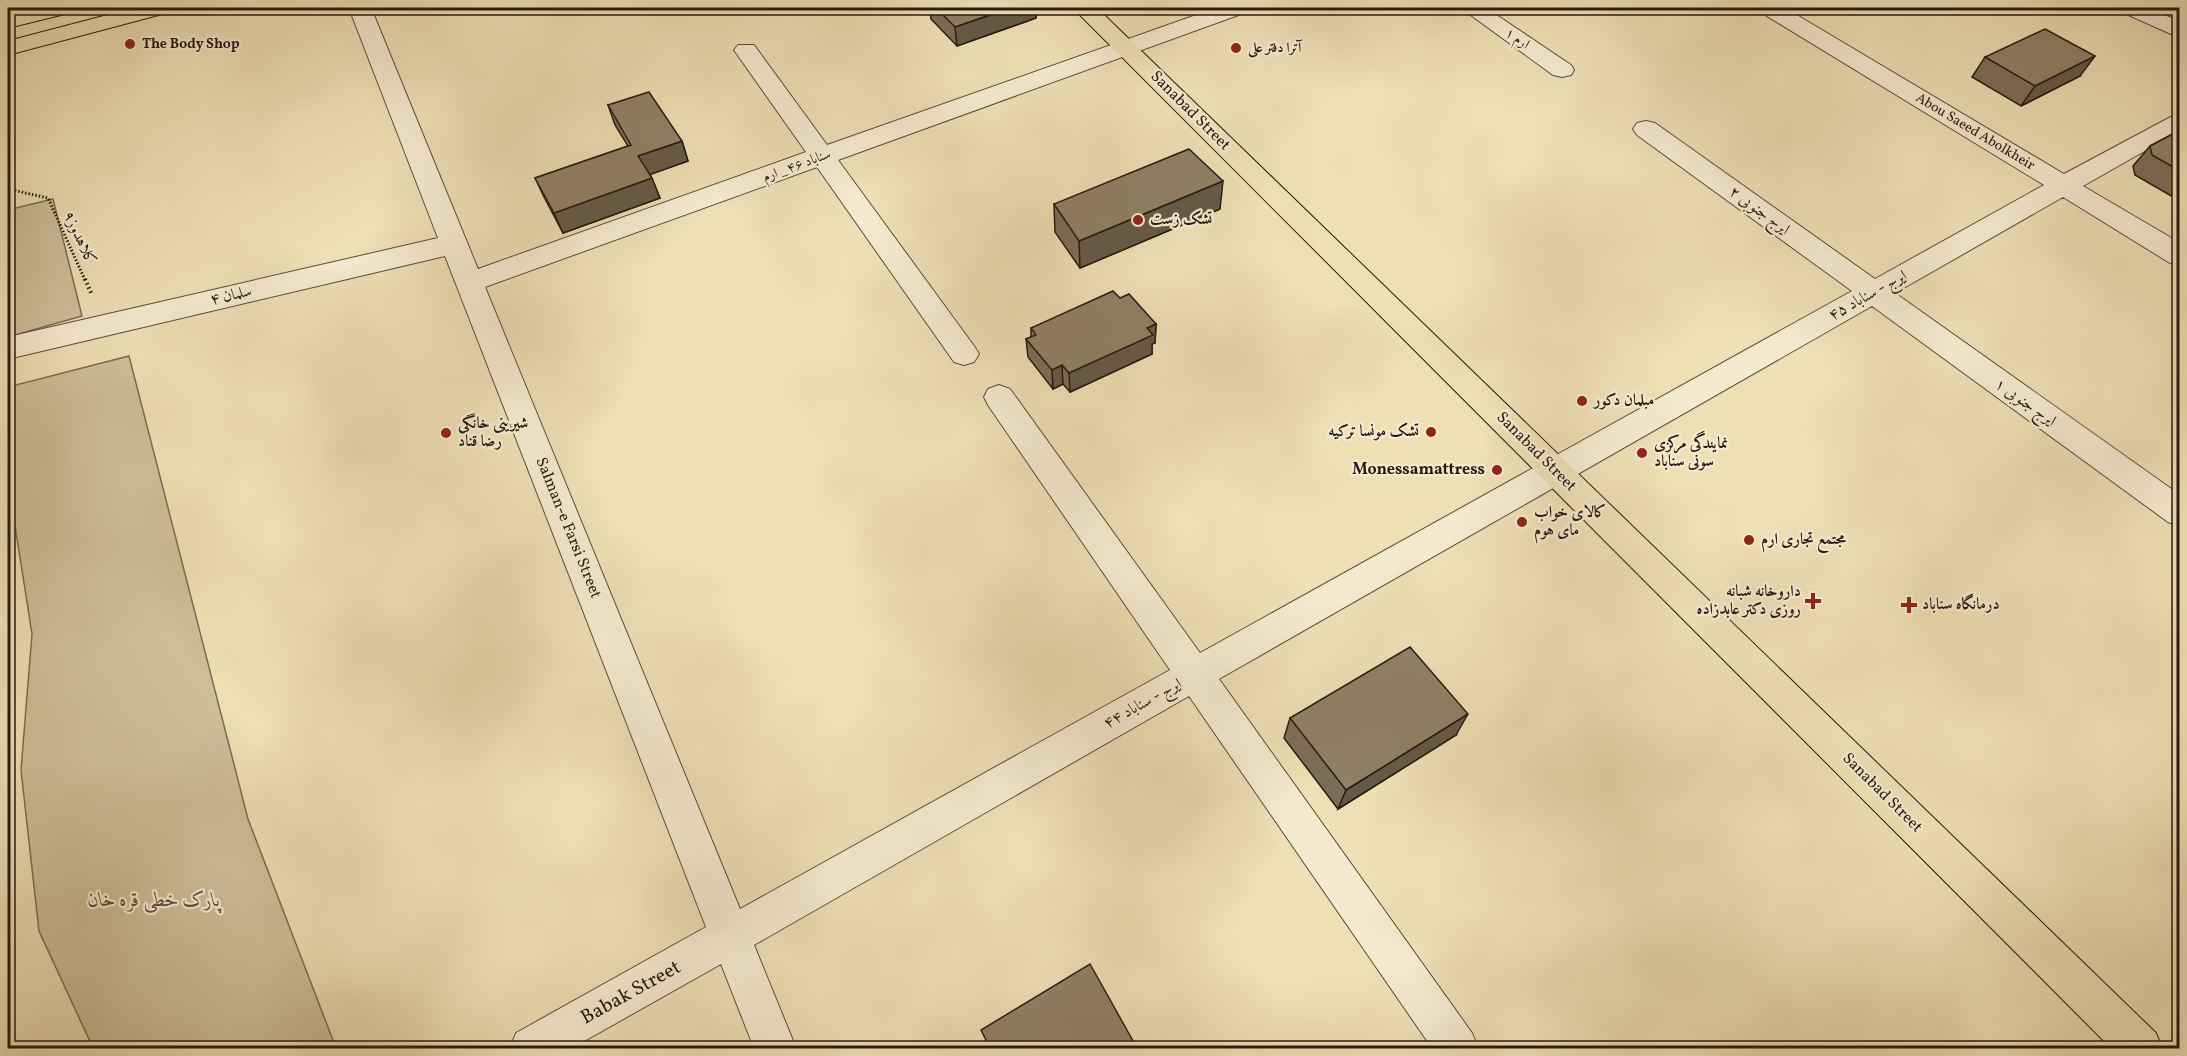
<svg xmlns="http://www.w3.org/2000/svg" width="2187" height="1056" viewBox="0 0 2187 1056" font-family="Vollkorn,Amiri,serif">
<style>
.green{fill:#ccbe99;stroke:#7a6c54;stroke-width:1.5}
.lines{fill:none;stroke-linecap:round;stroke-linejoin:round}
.minor-casing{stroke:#5a4b39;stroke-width:2}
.major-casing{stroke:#281a10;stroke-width:2}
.path-far1{stroke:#281a10;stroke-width:3;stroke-dasharray:1.5 2;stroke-linecap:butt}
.path{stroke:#281a10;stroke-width:4;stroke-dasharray:1.5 3;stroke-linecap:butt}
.minor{fill:#f4eacf;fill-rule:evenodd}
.major{fill:#eedfb5;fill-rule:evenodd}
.wall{fill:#7b6e58;stroke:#281a10;stroke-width:1.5}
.shaded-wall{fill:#645a47;stroke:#281a10;stroke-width:1.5}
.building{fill:#8f8066;stroke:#281a10;stroke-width:1.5}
.poi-dot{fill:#8f2418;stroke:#f4eacf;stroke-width:2}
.labels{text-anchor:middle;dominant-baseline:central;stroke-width:4.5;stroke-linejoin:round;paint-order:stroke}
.far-street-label{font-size:14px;fill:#281a10;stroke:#f4eacf}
.far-poi-label{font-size:14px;font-weight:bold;fill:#281a10;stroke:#f4eacf;text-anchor:start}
.street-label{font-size:16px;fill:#281a10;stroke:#f4eacf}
.poi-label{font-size:16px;font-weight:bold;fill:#281a10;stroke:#f4eacf;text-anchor:start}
.near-park-label{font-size:20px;font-style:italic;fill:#594b39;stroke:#f4eacf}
.near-street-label{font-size:20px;fill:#281a10;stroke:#f4eacf}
</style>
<rect width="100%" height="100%" fill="#eedfb5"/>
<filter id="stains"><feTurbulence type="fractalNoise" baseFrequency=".00333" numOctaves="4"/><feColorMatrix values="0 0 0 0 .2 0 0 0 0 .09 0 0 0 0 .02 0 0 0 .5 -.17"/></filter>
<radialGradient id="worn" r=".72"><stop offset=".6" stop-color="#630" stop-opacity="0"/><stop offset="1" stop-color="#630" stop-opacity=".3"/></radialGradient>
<!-- green -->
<path class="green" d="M53 199 82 316 8 337V205L12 209Z
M129 356 248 819 336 1048H93L39 931 21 770 32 634 8 481V387Z"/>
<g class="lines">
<!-- minor casing -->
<g class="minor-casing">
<path id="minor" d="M349 8H371L478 269 806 152 734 50 738 45H754L827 145 1216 8H1247L1244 13 838 160 974 346 979 354 974 362 964 365 954 362 817 167 485 287 740 909 1170 670 988 405 984 397 988 389 999 385 1010 389 1200 653 1852 291 1637 135 1633 129 1637 123 1646 121 1655 123 1875 279 2044 185 1762 13 1759 8H1785L2064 174 2180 112V131L2083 186 2180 243V265L2170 263 2063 197 1895 293 2180 495V526L2168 522 1872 306 1219 679 1472 1033 1478 1048H1432L1189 696 754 945 796 1048H754L721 964 572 1048H510L516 1033 706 927 445 256 8 359V337L438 238Z
M1461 8H1486L1571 65 1574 70 1571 75 1562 77 1553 75Z
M2121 8H2149L2180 22V38L2124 13Z"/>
</g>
<!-- major casing -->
<g class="major-casing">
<path id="major" d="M35 8H72L69 13 8 28V14Z
M134 8H169L166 13 8 55V41Z
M1073 8H1097L2156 1033 2162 1048H2111Z"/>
</g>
<!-- path-far1 -->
<path class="path-far1" d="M8 189 48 198 85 280"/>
<!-- path -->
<path class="path" d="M85 279 92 295"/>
<!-- minor -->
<use href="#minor" class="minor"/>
<!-- major -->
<use href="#major" class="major"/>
</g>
<!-- wall -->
<path class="wall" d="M930 8H1036V18L957 46 931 19Z
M1985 57 2080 76 2021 106 1972 77Z
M608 105 682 141 688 161 650 174 660 198 563 233 544 197 535 178 628 146 615 125Z
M2180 130V201L2135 175 2133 166 2150 146Z
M1054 204 1220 209 1080 268 1055 232Z
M1120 298 1156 324 1155 343 1152 344V354L1070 392 1063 384 1053 389 1028 357 1026 339 1031 337V328Z
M1290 718 1456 735 1338 809 1284 738Z"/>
<!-- shaded-wall -->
<path class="shaded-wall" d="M1010 8H1036V18L957 46 955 27Z
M2095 56 2080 76 2021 106 2035 86Z
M682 141 688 161 646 176 638 156Z
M652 178 660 198 563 233 554 213Z
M1223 181 1220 209 1080 268 1079 241Z
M1156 324 1155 343 1152 344V354L1070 392 1069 373 1147 328Z
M1062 365 1063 384 1053 389 1052 370Z
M1468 714 1456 735 1338 809 1346 790Z"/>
<!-- building -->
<path class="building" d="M936 8H1010L955 27Z
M2045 29 2095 56 2035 86 1985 57Z
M649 92 682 141 638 156 652 178 554 213 535 178 631 145 608 105Z
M2180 130V171L2152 155 2150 146Z
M1189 149 1223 181 1079 241 1054 204Z
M1113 291 1120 298 1129 294 1156 324 1147 328 1153 335 1069 373 1062 365 1052 370 1026 339 1036 335 1031 328Z
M1410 647 1468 714 1346 790 1290 718Z
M1090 964 1137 1048H990L981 1030Z"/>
<!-- markers -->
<g class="poi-dot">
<circle cx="130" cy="44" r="6"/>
<circle cx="1236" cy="48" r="6"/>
<circle cx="1138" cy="220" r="6"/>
<circle cx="1582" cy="401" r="6"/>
<circle cx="1431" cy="432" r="6"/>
<circle cx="446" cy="433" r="6"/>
<circle cx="1642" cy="453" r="6"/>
<circle cx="1497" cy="470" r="6"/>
<circle cx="1522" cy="522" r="6"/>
<circle cx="1749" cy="540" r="6"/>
<path d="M1810 592h6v6h6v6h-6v6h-6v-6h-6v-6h6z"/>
<path d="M1906 596h6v6h6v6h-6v6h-6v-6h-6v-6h6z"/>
</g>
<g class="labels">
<!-- far-street labels -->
<g class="far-street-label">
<text transform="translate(1517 39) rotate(35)">ارم ۱</text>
<text transform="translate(1975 132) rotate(31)">Abou Saeed Abolkheir</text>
<text transform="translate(797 166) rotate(-20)">سناباد ۴۶_ ارم</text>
</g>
<!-- far-poi labels -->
<g class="far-poi-label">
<text x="142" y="44">The Body Shop</text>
<text x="1248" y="48">آترا دفتر علی</text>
</g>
<!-- street labels -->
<g class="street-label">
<text transform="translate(1190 111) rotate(45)">Sanabad Street</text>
<text transform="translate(1759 211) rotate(36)">ایرج جنوبی ۲</text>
<text transform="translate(79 238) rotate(65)">کلاهدوز۹</text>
<text transform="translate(231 296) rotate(-13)">سلمان ۴</text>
<text transform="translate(1868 296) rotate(-29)">ایرج - سناباد ۴۵</text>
<text transform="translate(2025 403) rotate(35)">ایرج جنوبی ۱</text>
<text transform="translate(1536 452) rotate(45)">Sanabad Street</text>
<text transform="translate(568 528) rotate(68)">Salman-e Farsi Street</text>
<text transform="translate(1143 704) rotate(-29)">ایرج - سناباد ۴۴</text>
<text transform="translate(1882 793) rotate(45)">Sanabad Street</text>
</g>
<!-- poi labels -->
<g class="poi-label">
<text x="1150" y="220">تشک زست</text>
<text x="1594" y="401">مبلمان دكور</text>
<text x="458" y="424">شیرینی خانگی<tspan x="458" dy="18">رضا قناد</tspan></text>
<text x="1419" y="432" text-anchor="end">تشک مونسا ترکیه</text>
<text x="1654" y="444">نمایندگی مرکزی<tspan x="1654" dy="18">سونی سناباد</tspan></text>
<text x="1485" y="470" text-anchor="end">Monessamattress</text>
<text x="1534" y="513">کالای خواب<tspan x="1534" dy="18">مای هوم</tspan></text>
<text x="1761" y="540">مجتمع تجاری ارم</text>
<text x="1801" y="592" text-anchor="end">داروخانه شبانه<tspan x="1801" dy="18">روزی دکتر عابدزاده</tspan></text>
<text x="1922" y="605">درمانگاه سناباد</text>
</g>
<!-- near-park labels -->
<g class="near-park-label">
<text x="154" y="901">پارک خطی قره خان</text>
</g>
<!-- near-street labels -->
<g class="near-street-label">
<text transform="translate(631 993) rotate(-29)">Babak Street</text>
</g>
</g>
<!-- margin -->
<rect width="2187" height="1056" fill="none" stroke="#eedfb5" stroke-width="30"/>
<rect x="9" y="9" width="2169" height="1038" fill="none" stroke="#281a10" stroke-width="3"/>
<rect x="15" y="15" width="2157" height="1026" fill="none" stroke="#281a10" stroke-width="1.5"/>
<rect width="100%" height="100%" filter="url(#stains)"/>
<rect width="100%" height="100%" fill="url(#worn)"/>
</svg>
